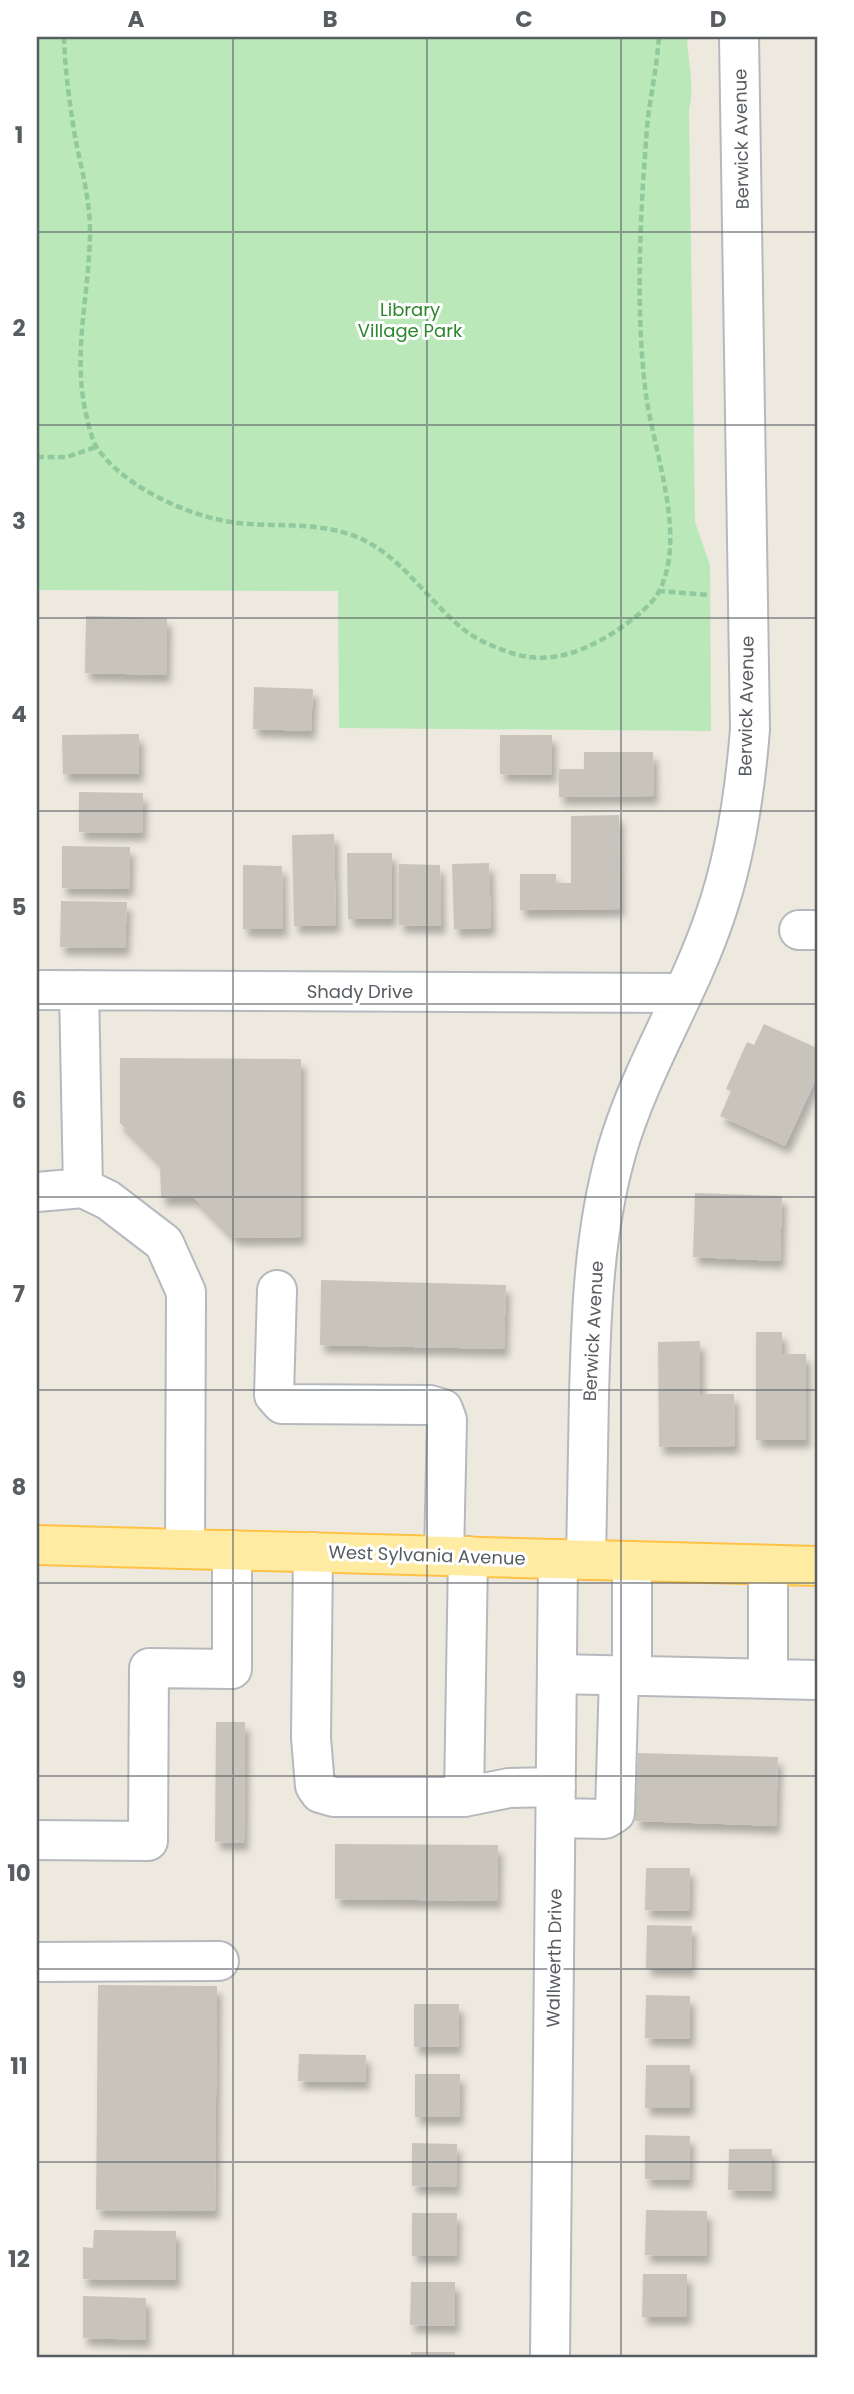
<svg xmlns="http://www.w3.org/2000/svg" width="854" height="2394" viewBox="0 0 854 2394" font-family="Poppins,sans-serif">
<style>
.green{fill:#bae8b8}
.building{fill:#c8c4bc;filter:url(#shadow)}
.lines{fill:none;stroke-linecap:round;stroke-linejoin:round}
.minor-casing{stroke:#b5b9be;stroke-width:42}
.major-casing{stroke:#ffc246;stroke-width:42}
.path{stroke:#91c99e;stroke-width:4.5;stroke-dasharray:7 3.5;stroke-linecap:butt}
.minor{stroke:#fff;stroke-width:38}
.major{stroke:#ffeba2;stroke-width:38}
.grid{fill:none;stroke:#585d62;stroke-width:2;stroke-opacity:0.55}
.labels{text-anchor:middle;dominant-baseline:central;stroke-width:6;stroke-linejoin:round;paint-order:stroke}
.street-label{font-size:18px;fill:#585d62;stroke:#fff}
.park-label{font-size:18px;fill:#2c862c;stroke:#fff}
.neatline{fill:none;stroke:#585d62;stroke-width:2.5}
.grid-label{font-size:23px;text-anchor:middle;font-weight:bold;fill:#585d62}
</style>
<defs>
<filter id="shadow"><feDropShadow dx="4.5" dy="8" stdDeviation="3.5" flood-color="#0004"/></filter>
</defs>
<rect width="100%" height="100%" fill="#ede9df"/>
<!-- green -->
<path class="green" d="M37 37H687C688 62 695 85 689 110L695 522 710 565 711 731 339 728 338 591 37 590Z"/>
<!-- building -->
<path class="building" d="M86 616 167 618 166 675 85 673Z
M254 687 313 689 311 731 253 729Z
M139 734V774H63L62 735Z
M500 735H552V775L500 774Z
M584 752H653L654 796 559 797V769H584Z
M79 792 143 793 142 833 79 832Z
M619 815 620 909 520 910V874H556V883H571V816Z
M334 834 336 925 294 926 292 835Z
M62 846 130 847 129 889 62 888Z
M347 853H392V919H348Z
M489 863 491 928 454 929 452 864Z
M399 864 440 865 441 926 399 925Z
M243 865 282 866 283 929H243Z
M61 901 127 902 125 948 60 947Z
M764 1024 817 1048V1077L785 1146 720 1116 731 1091 726 1089 747 1042 754 1045Z
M120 1058 301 1059V1237L234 1238 194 1198H161L160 1163 120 1123Z
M695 1193 782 1196 780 1261 693 1257Z
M321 1280 506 1285 504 1349 320 1345Z
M756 1332H782V1354H806V1440H756Z
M700 1341V1394H734L735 1446 659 1447 658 1342Z
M216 1722H245L244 1843 215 1842Z
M638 1753 778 1757 776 1826 635 1821Z
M335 1844 498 1845 497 1901 335 1899Z
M646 1868H690L689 1911 645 1910Z
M647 1925 692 1926 691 1969 646 1968Z
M98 1985 217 1986 215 2211 96 2210Z
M646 1995 690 1996V2039L645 2038Z
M414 2004H459L458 2047H414Z
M299 2054 366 2055 365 2082 298 2081Z
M646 2065H690V2108H645Z
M415 2074H460L459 2117H415Z
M645 2135 690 2136 689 2180 645 2179Z
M412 2143 457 2144 456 2187 412 2186Z
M729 2149H772V2191L728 2190Z
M646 2210 707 2211 706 2256 645 2255Z
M412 2213H457L456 2256H412Z
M94 2230 176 2231V2280L83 2279V2247L93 2248Z
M643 2274H687V2317H642Z
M411 2282H455V2326L410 2325Z
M83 2296 146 2298V2340L83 2338Z
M411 2352H455V2357H411Z"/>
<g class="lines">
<!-- minor casing -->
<g class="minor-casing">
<path id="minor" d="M799 930H817
M37 990 682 993
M79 990 83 1188
M37 1192 83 1188 108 1200 164 1243 186 1292 185 1549
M277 1290 274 1395 282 1404 430 1405 443 1409 447 1420 444 1556
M313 1552 311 1738 315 1786 320 1793 334 1797H464L468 1556
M586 1560C587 1505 588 1450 589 1396 591 1313 594 1230 617 1150 641 1068 688 996 715 916 736 856 745 792 750 729L739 37
M557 1674 817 1680
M632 1676V1561
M768 1678V1565
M464 1797 509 1788 556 1787
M556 1818 605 1819 615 1813 619 1676
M37 1840 148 1841 149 1668 232 1669V1550
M37 1962 219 1961
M550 2357 558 1559"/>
</g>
<!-- major casing -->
<g class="major-casing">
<path id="major" d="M37 1545 817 1566"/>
</g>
<!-- path -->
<path class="path" d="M64 37C65 72 70 107 76 142 82 171 90 201 90 231 90 293 71 355 87 418 89 427 92 440 97 448 125 488 192 518 238 523 276 527 315 522 352 535 399 552 425 598 463 629 476 639 491 646 506 651 536 663 565 658 593 644 611 636 646 612 657 595 689 541 654 453 646 395 637 325 639 253 643 183 645 158 646 134 649 109 653 85 657 62 659 37
M37 457H67L96 447
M658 591 710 595"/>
<!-- minor -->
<use href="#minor" class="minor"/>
<!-- major -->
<use href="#major" class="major"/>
</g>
<!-- grid -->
<path class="grid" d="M233 37V2357M427 37V2357M621 37V2357M37 232H817M37 425H817M37 618H817M37 811H817M37 1004H817M37 1197H817M37 1390H817M37 1583H817M37 1776H817M37 1969H817M37 2162H817"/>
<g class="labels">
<!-- street labels -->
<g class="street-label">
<text transform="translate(741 139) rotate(-91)">Berwick Avenue</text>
<text transform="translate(746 706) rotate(-89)">Berwick Avenue</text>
<text x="360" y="991">Shady Drive</text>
<text transform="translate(593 1331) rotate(-87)">Berwick Avenue</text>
<text transform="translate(427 1555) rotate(2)">West Sylvania Avenue</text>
<text transform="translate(554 1958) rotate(-89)">Wallwerth Drive</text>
</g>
<!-- park labels -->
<g class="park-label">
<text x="410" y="309">Library<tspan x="410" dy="21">Village Park</tspan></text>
</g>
</g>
<!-- border -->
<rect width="854" height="2394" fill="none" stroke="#ffffff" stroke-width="77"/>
<rect x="38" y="38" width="778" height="2318" class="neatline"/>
<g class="grid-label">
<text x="136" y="27">A</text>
<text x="330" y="27">B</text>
<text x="524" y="27">C</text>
<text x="718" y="27">D</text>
<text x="19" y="143">1</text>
<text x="19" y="336">2</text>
<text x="19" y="529">3</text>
<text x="19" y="722">4</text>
<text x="19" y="915">5</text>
<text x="19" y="1108">6</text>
<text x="19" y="1302">7</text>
<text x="19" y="1495">8</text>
<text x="19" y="1688">9</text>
<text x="19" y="1881">10</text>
<text x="19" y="2074">11</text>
<text x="19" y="2267">12</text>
</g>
</svg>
